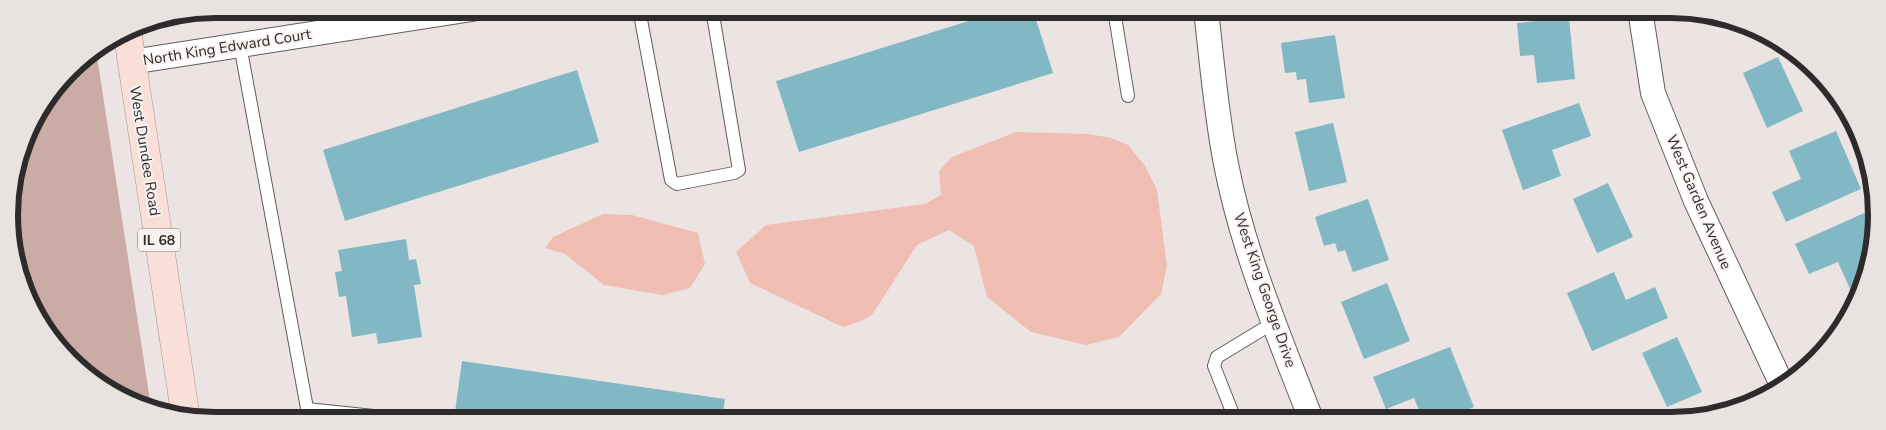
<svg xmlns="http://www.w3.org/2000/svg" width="1886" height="430" viewBox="0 0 1886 430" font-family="'Nunito Sans',sans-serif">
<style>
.green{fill:#cbaca5}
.water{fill:#f0bdb3}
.building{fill:#81b8c4}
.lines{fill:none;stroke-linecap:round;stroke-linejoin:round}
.lane-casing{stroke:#625d5c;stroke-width:14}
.street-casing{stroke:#625d5c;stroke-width:26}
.primary-casing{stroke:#b0928c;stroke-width:29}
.lane{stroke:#fff;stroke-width:12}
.street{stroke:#fff;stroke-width:24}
.primary{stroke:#fadfd9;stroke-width:28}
.labels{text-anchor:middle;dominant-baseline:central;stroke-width:4;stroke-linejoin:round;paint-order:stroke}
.shield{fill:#f8f2f0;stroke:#6a6766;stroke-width:1}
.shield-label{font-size:14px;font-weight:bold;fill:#2d2b2b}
.street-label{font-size:15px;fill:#2d2b2b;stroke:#f8f2f0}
.rim{fill:none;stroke:#2d2b2b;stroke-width:6}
</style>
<rect width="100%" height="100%" fill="#ebe4e3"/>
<!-- green -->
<path class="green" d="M96 50 151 407 112 393 52 341 16 269 9 201 30 124 79 60Z"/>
<!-- water -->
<path class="water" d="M1016 132 1089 134 1111 138 1128 145 1145 166 1157 190 1167 266 1161 294 1119 337 1086 345 1031 332 987 297 974 246 949 230 917 245 872 315 859 322 843 327 750 283 736 252 766 225 925 204 941 195 939 171 952 157Z
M603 214 632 215 698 233 705 264 690 288 662 295 604 285 565 254 545 248 553 237Z"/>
<!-- building -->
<path class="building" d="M1004 10H1033L1053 73 799 152 776 81Z
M1280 10H1319V15L1281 19Z
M1569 18 1575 79 1537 83 1534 55 1520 56 1517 23Z
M1335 35 1345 98 1309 103 1306 79 1297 80 1296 72 1285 73 1281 43Z
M1778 57 1803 111 1767 128 1743 73Z
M577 70 599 142 345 221 323 150Z
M1579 103 1591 136 1552 150 1561 176 1523 190 1502 130Z
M1333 123 1347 182 1309 191 1295 132Z
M1836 131 1861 189 1786 222 1772 192 1801 179 1789 151Z
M1608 183 1633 237 1597 253 1573 199Z
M1368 199 1389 260 1353 272 1345 250 1338 252 1335 243 1324 246 1315 217Z
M1871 210 1874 216 1875 242 1863 284 1850 289 1838 262 1809 274 1795 244Z
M406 239 409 260 416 259 421 284 414 285 422 337 378 344 376 333 352 337 346 296 339 297 335 272 342 271 338 250Z
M1614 272 1626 300 1655 287 1668 318 1592 351 1567 293Z
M1387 283 1410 341 1364 359 1341 302Z
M1677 337 1702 392 1667 407 1642 353Z
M1450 347 1474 407 1444 420H1423L1414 398 1386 409 1373 377Z
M462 361 725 399 722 419H454Z"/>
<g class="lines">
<!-- lane casing -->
<g class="lane-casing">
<path id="lane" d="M639 9 671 180 677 184 734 173 739 170 712 9
M1114 10 1128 96
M240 45 309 419
M307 409 402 419
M1235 419 1214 366 1217 357 1273 323"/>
</g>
<!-- street casing -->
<g class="street-casing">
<path id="street" d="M1206 10C1212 62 1216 113 1226 164 1243 252 1279 336 1311 419
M1640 10 1653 93 1696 201 1782 385
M131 62 472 9"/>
</g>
<!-- primary casing -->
<g class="primary-casing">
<path id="primary" d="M127 30 186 419"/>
</g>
<!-- lane -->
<use href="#lane" class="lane"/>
<!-- street -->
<use href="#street" class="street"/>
<!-- primary -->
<use href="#primary" class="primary"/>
</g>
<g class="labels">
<!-- shield labels -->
<rect class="shield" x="138" y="228.5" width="42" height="23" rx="4"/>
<g class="shield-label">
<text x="159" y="240">IL 68</text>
</g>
<!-- street labels -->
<g class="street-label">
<text transform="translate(227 47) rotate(-9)">North King Edward Court</text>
<text transform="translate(145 151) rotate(81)">West Dundee Road</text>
<text transform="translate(1699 202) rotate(67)">West Garden Avenue</text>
<text transform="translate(1265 290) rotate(71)">West King George Drive</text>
</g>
</g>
<!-- crop -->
<path d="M0 0H1886V430H0ZM215 18H1671A197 197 0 0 1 1868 215V215A197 197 0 0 1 1671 412H215A197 197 0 0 1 18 215V215A197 197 0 0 1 215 18Z" fill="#e8e2e0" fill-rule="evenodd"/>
<path class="rim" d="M215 18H1671A197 197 0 0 1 1868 215V215A197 197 0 0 1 1671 412H215A197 197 0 0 1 18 215V215A197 197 0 0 1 215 18Z"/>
</svg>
